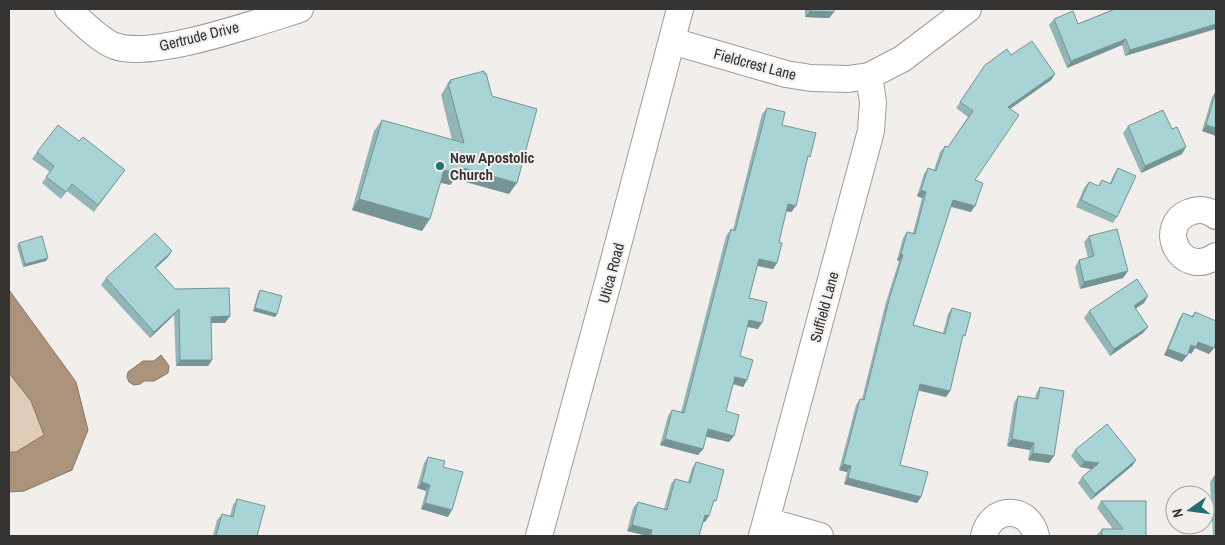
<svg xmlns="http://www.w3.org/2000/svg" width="1225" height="545" viewBox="0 0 1225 545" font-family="'Archivo Narrow',sans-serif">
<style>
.green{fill:#e1ccba}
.water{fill:#ab937c;stroke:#877666}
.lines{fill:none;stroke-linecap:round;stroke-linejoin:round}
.minor-casing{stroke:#9e9b99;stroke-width:28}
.minor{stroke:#fff;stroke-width:26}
.wall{fill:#91b6b7}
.shaded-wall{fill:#769495}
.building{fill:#a9d4d5;stroke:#769495}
.poi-dot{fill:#236e72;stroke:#f1eeec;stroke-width:2}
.labels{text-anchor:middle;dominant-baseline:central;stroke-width:4;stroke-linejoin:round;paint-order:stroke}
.street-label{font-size:15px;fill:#343332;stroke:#f1eeec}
.poi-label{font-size:15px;font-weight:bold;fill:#343332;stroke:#f1eeec;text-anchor:start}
</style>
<rect width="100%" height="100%" fill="#f1eeec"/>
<!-- green -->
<path class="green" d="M9 373 31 401 44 435 16 452H9Z"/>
<!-- water -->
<path class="water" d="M9 290 76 382 88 430 72 470 24 491 9 492V452H16L44 435 31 401 9 373Z
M161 355 169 366 168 373 154 381H144L140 384 134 385 129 382 127 377 128 372 143 361H154Z"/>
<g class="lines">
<!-- minor casing -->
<g class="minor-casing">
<path id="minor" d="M68 9C80 20 100 41 115 46 153 60 261 21 300 9
M672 41 786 74 811 78 848 79 869 76 902 59 968 9
M1216 216C1209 210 1200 208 1190 212 1155 225 1180 280 1216 256
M767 521 820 536
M539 536 610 275 680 9
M762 536 871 131 873 102 869 76
M984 536C991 505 1029 505 1036 536"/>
</g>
<!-- minor -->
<use href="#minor" class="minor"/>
</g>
<!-- wall -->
<path class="wall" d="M805 9H834V12L829 18 805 17Z
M1111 9H1216L1125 56 1122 45 1067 68 1049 25 1054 19 1078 24 1111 10Z
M1011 55 1055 74 1051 80 1010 109 975 180 971 212 951 207 913 325 943 333 948 314 952 308 962 341 950 391 946 397 919 390 900 465 921 497 917 503 844 484 847 472 839 470 856 405 860 399H862L886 302 899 261 897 260 903 238 907 232 913 233 922 198 917 196 924 174 928 168 934 170 940 152 945 146 948 147 968 117 956 108 985 65Z
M450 80 509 194 455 179 450 185 441 183 422 231 352 210 374 131 382 120 452 140 441 95Z
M1216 91V136L1202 131 1212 97Z
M767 108 782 125 807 161 796 206 791 212 786 211 779 242 777 263 773 269 757 266 749 298 758 329 747 327 740 356 747 380 743 387 733 384 726 411 729 442 706 436 703 449 698 455 660 445 668 416 672 410 681 412 726 236 731 229 733 230 762 114Z
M1128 126 1182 154 1141 173 1123 133Z
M79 141 125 170 94 212 67 191 61 199 42 183 50 172 32 159 37 152Z
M1118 168 1117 217 1113 223 1076 207 1084 188 1089 182 1098 186 1102 180 1110 183 1114 174Z
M1089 236 1128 271 1123 278 1080 289 1075 267 1079 260 1088 258 1084 242Z
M19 243 48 258 46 261 23 267 17 246Z
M168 257 156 268 175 289 230 316 225 323H211L212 360 208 366H176L174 315 150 338 101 285 106 278Z
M260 290 277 314 275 317 253 311 258 293Z
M1144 303 1135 309 1148 327 1143 333 1110 356 1084 318 1089 311Z
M1195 312 1214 348 1209 354 1195 348 1191 354 1188 352 1182 362 1164 355 1179 319 1183 313 1192 316Z
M1040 387 1054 456 1049 463 1028 460 1030 450 1007 446 1014 403 1018 396 1035 399 1036 394Z
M1075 450 1136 460 1132 466 1091 500 1078 483 1082 477 1092 469 1080 467 1071 456Z
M428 457 443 467 448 517 421 509 426 491 417 488 424 463Z
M696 462 712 507 705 522H703L699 536H648L627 531 633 508 638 502 664 509 671 484 675 479 688 482 692 468Z
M1214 476H1216V536H1213L1210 482Z
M237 499 257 536H213L217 520 222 514 230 516 233 505Z
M1101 501 1146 536H1097V535L1102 529H1113L1097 508Z"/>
<!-- shaded-wall -->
<path class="shaded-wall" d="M810 11 834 12 829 18 805 17Z
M1216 24V29L1125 56 1130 50Z
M1126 39 1122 45 1067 68 1071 61Z
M1055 74 1051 80 1004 113 1008 107Z
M1206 125 1216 128V136L1202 131Z
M1186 147 1182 154 1141 173 1145 166Z
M460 167 517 183 509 194 455 179 450 185 436 181 444 170Z
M921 190 926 192 922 198 917 196Z
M359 199 430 219 422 231 352 210Z
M953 200 975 206 971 212 949 206Z
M788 204 796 206 791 212 784 211Z
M172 251 168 257 150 273 155 267Z
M901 254 903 255 899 261 897 260Z
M48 258 46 261 23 267 25 264Z
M759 259 777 263 773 269 754 265Z
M1128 271 1123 278 1080 289 1084 282Z
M1148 296 1144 303 1129 313 1134 306Z
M255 308 277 314 275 317 253 311Z
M179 309 174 315 150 338 154 332Z
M230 316 225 323H207L211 317Z
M749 320 762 323 758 329 744 326Z
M1148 327 1143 333 1110 356 1114 349Z
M1198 342 1214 348 1209 354 1195 348 1191 354 1187 352 1191 345Z
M1168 349 1187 356 1182 362 1164 355Z
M180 360H212L208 366H176Z
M735 377 747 380 743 387 730 383Z
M920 384 950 391 946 397 916 390Z
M708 429 734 436 729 442 703 436Z
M665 439 703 449 698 455 660 445Z
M1012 439 1034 443 1030 450 1007 446Z
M1033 453 1054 456 1049 463 1028 460Z
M1136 460 1132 466 1091 500 1095 494Z
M1084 461 1099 463 1095 470 1080 467Z
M843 464 851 466 847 472 839 470Z
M848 478 921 497 917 503 844 484Z
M422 482 430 485 426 491 417 488Z
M425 503 452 510 448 517 421 509Z
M705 515 709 516 705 522 701 521Z
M632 525 652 530 648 536 627 531Z"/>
<!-- building -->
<path class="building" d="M810 9H834V12L810 11Z
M1115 9H1216V24L1130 50 1126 39 1071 61 1054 19 1073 11 1078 24Z
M1032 41 1055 74 1008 107 1019 115 975 180 983 183 975 206 953 200 913 325 945 334 952 308 971 313 965 336 963 335 950 391 920 384 900 465 928 472 921 497 848 478 851 466 843 464 860 399 864 400 890 296 903 255 901 254 907 232 915 234 926 192 921 190 928 168 936 171 945 146 948 147 973 111 960 102 985 65 1007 49 1011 55Z
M484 71V74L486 73 492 96 537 109 517 183 460 167 458 174 444 170 430 219 359 199 382 120 464 143 448 83H451L450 80Z
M1216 91V128L1206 125Z
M767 108 785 112 782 125 816 133 810 157 808 156 796 206 788 204 779 242 782 243 777 263 759 259 749 298 767 302 762 323 749 320 740 356 753 360 747 380 735 377 726 411 739 415 734 436 708 429 703 449 665 439 672 410 684 413 731 229 735 231Z
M1163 110 1172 129 1177 127 1186 147 1145 166 1128 126Z
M58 125 79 141 83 137 125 170 98 205 72 184 66 192 46 177 54 166 37 152Z
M1118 168 1136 176 1117 217 1081 200 1089 182 1099 186 1102 180 1111 184Z
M1117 229 1128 271 1084 282 1079 260 1094 256 1089 236Z
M155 233 172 251 155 267 175 289 229 288 230 316 211 317 212 360H180L179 309 154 332 106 278Z
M42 236 48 258 25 264 19 243Z
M1137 279 1148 296 1134 306 1148 327 1114 349 1089 311Z
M260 290 282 296 277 314 255 308Z
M1195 312 1216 321V341L1214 348 1198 342 1196 347 1191 345 1187 356 1168 349 1183 313 1193 317Z
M1040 387 1064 391 1054 456 1033 453 1034 443 1012 439 1018 396 1038 399Z
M1107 424 1136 460 1095 494 1082 477 1099 463 1084 461 1075 450Z
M428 457 445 461 443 467 463 472 452 510 425 503 430 485 422 482Z
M696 462 724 470 716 501 714 500 709 516 705 515 699 536H651L652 530 632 525 638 502 667 510 675 479 690 483Z
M1214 476H1216V509Z
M237 499 265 506 257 536H216L222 514 233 517Z
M1101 501H1146V536H1102V529H1123Z"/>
<!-- markers -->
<circle class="poi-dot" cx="440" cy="166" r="5"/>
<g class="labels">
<!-- street labels -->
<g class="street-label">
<text transform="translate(199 36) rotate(-14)">Gertrude Drive</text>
<text transform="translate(755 64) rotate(15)">Fieldcrest Lane</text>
<text transform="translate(611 273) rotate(-75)">Utica Road</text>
<text transform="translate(824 307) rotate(-75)">Suffield Lane</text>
</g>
<!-- poi labels -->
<g class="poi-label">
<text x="450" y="157">New Apostolic<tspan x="450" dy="17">Church</tspan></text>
</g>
</g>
<!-- border -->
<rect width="1225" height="545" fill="none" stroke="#343332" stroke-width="20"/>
<!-- north arrow -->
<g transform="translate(1190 510) rotate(256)"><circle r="24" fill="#f1eeec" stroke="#a5a3a2"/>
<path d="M0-4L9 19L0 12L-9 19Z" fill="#236e72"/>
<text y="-8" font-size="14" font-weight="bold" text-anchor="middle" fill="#343332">N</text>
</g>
</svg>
